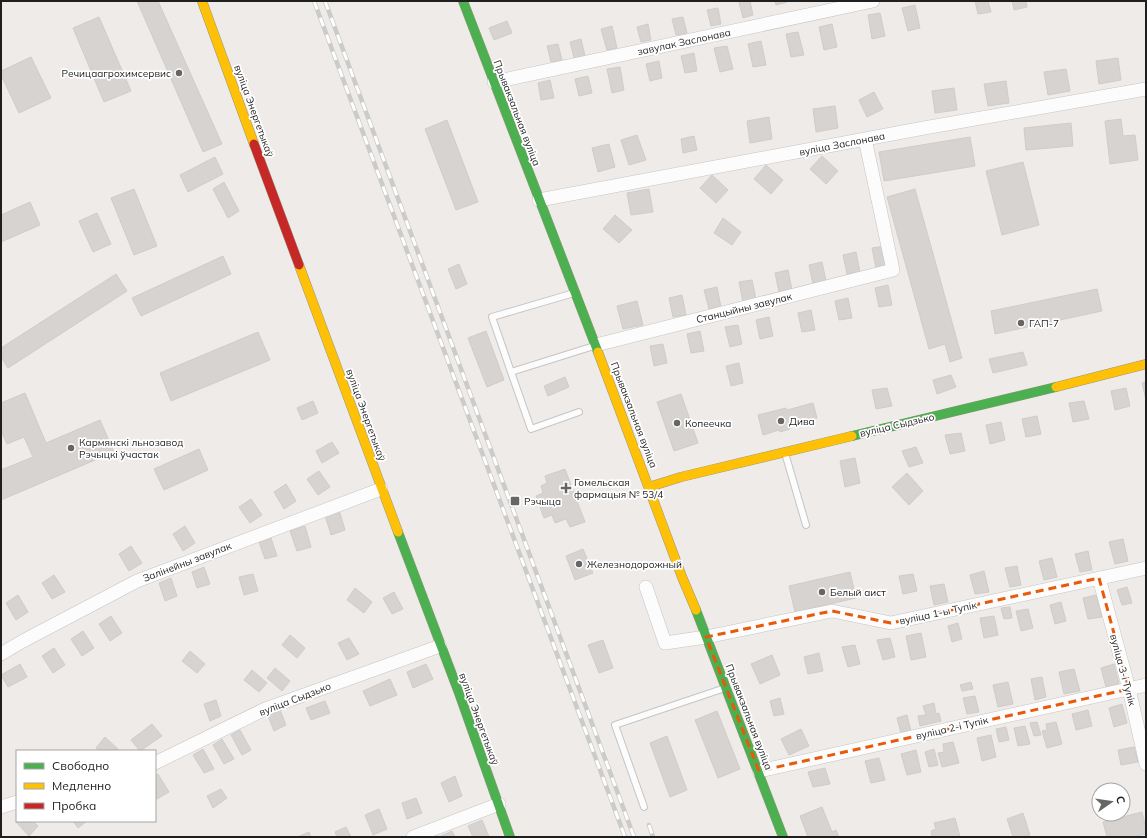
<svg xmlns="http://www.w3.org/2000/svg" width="1147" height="838" viewBox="0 0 1147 838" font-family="Mulish,sans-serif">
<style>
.building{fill:#d6d3d0;stroke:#d1ccc9}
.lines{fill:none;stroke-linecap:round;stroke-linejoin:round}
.lane-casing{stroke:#c6c5c4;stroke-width:8}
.street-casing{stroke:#c6c5c4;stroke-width:14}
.fast-casing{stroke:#98987f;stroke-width:10}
.slow-casing{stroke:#98987f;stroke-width:10}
.jam-casing{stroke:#98987f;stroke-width:10}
.lane{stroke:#fcfcfc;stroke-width:6}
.street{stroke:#fcfcfc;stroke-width:13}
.fast{stroke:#4caf50;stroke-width:9}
.slow{stroke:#ffc107;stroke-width:9}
.jam{stroke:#c62828;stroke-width:9}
.rail-casing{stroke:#cbcbca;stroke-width:4.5}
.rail{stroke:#fff;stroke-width:3;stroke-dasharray:9;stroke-linecap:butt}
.marked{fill:none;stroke:#e8590c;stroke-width:3;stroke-dasharray:8 5;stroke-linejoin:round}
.poi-dot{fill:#676665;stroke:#fff;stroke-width:1.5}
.labels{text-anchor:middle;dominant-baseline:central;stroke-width:3.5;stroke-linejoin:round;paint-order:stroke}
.street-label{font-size:10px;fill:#1f1f1f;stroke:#fff}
.poi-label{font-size:10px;fill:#1f1f1f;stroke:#fff;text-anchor:start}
</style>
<rect width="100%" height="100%" fill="#eeebe8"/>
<!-- building -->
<path class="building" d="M137 1H158L222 144 203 152Z
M742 1H750L753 15 743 18 739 2Z
M775 1H787V2L776 5Z
M975 1H988L991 12 978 14Z
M1012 1H1026L1027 7 1014 10Z
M915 5 920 28 908 31 902 8Z
M718 8 721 24 711 26 707 10Z
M880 13 885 36 872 39 868 15Z
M99 17 131 91 104 102 73 28Z
M683 17 687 33 676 35 672 19Z
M507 21 512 33 494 40 489 28Z
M648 24 651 40 641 42 637 27Z
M832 24 837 47 824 50 819 27Z
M612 26 617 48 607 50 601 29Z
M798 32 804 55 791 57 786 34Z
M581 39 585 56 574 58 570 42Z
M761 41 766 65 753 67 748 44Z
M558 44 562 60 551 62 547 46Z
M727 46 733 69 720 72 714 48Z
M694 53 697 71 685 73 681 56Z
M31 57 51 98 19 113 1 75V71Z
M1118 58 1121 80 1099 84 1096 61Z
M659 61 662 78 650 81 646 64Z
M620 67 624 90 612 93 607 69Z
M1066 69 1070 91 1048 95 1044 72Z
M588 76 592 93 579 96 575 79Z
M550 80 554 98 541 100 538 83Z
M1006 81 1009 103 988 106 984 84Z
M954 88 957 110 935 113 932 91Z
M874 92 883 109 867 117 859 100Z
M835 106 838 128 816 132 813 109Z
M769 117 772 139 750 143 747 121Z
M1121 119 1123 136 1135 135 1138 160 1110 164 1105 121Z
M447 120 478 202 456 210 425 129Z
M1071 123 1073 146 1026 150 1024 128Z
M637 135 646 160 629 165 621 140Z
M694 136 697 150 683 153 681 139Z
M970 137 975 166 884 181 879 152Z
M609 144 615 167 598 172 592 148Z
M822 156 838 171 826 184 810 169Z
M215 157 223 174 188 192 180 175Z
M1023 162 1039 225 1002 235 986 171Z
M766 165 783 180 771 194 754 179Z
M712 175 728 190 716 203 700 188Z
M224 182 239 211 228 218 213 189Z
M134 189 157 246 134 255 111 198Z
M649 189 653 212 631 215 627 193Z
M915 189 962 358 950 362 945 344 929 349 887 197Z
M30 202 40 225 1 242V215Z
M97 213 111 244 93 252 79 221Z
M615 215 632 230 619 243 603 229Z
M723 218 741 232 732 245 714 233Z
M885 246 889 265 876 268 872 248Z
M856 252 860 272 847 274 843 255Z
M223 256 231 274 141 316 132 298Z
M822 262 826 281 813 284 809 265Z
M459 264 467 284 456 289 448 269Z
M788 270 792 290 779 292 775 273Z
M116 274 127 291 8 368 1 357V348Z
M752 280 756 299 743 302 739 282Z
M888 285 892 305 879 307 875 288Z
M717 287 721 307 709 309 704 290Z
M1097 289 1102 311 995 334 991 311Z
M682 295 686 315 673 317 669 298Z
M848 298 852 318 839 320 835 301Z
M637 301 643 325 623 329 617 306Z
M811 310 815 330 802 332 798 313Z
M769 317 773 336 760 339 756 320Z
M738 325 742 344 730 347 725 327Z
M486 331 504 380 487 387 468 338Z
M700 331 704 351 691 353 687 334Z
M258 332 270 360 171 401 160 373Z
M663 344 667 363 654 366 650 346Z
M1023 352 1027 365 993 373 989 359Z
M739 363 743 383 731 386 726 366Z
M951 375 956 387 937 394 933 380Z
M565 377 569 387 548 396 544 386Z
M1146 382V400L1142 383Z
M887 388 892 406 876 409 872 390Z
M1126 388 1130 406 1115 410 1111 391Z
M25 393 46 443 100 420 114 452 1 500V470L33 457 24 437 7 444 1 431V403Z
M681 394 698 443 674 451 657 402Z
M313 401 318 413 302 420 297 408Z
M1084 401 1089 419 1073 422 1069 403Z
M813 403 817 418 789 424 790 429 780 432 779 430 763 435 758 415 786 408 787 410Z
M1037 416 1041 434 1026 437 1022 419Z
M1001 422 1005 440 990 444 986 425Z
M961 433 965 451 950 454 945 435Z
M332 442 339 453 322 463 316 451Z
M916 447 923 463 909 467 902 451Z
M199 449 208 470 164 490 154 469Z
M855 458 860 483 845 487 840 461Z
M565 469 585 522 570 527 566 519 555 523 552 515 544 518 536 496 543 493 541 486 547 483 545 476Z
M319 471 330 487 318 495 307 479Z
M907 473 923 491 909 505 892 487Z
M286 484 296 501 284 509 274 492Z
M251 499 262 515 250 523 239 507Z
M339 510 345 530 331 535 325 515Z
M185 526 195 543 183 551 173 534Z
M305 526 311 547 297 551 290 531Z
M271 538 277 556 265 559 259 542Z
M1123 539 1128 561 1115 564 1109 542Z
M131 546 142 563 129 571 119 554Z
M583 549 593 573 575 580 566 556Z
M1088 551 1092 570 1080 572 1075 554Z
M1052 558 1057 577 1044 580 1039 561Z
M1017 566 1021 585 1010 587 1005 568Z
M204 567 210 584 197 588 192 572Z
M984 571 989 592 975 594 970 575Z
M850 572 856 598 795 612 789 586Z
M253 574 258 591 244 595 239 577Z
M913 574 917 591 903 594 899 576Z
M54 575 65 592 52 599 42 583Z
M171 578 177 596 165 601 159 583Z
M944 584 948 602 934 605 930 586Z
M1127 587 1132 603 1122 605 1117 590Z
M355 588 372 602 364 613 347 600Z
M394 592 403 609 392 614 383 598Z
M18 595 28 612 16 620 6 603Z
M1096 595 1102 617 1088 619 1083 598Z
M1061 602 1066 621 1055 624 1050 605Z
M1010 607 1012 618 1004 619 1001 608Z
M1028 609 1033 628 1021 631 1016 611Z
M111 616 122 633 110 641 99 624Z
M994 616 998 635 984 638 980 618Z
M958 623 962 639 952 642 948 626Z
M83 631 94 648 82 656 71 639Z
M921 633 926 657 911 660 906 636Z
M290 635 305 648 297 658 282 645Z
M349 638 359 654 347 660 338 643Z
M890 638 895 657 883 660 877 640Z
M603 640 613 668 599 673 588 645Z
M855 645 860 664 848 667 842 647Z
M54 648 65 665 53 673 42 656Z
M190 651 205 664 197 673 182 661Z
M819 653 823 671 808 674 804 657Z
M772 655 780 675 760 684 751 664Z
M20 664 27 677 8 687 1 675Z
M426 664 433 679 413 688 407 672Z
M1114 664 1119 684 1106 687 1101 668Z
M275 668 290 681 282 691 267 678Z
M1074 669 1080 691 1064 694 1059 672Z
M252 670 267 683 259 692 244 680Z
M1042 677 1046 697 1035 700 1031 679Z
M390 679 397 695 370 706 363 691Z
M971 682 973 689 962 691 960 685Z
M1008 682 1013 704 998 707 993 685Z
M975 696 979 712 967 714 963 698Z
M780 698 784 714 774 716 770 701Z
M216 700 221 716 210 721 204 704Z
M325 701 330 713 311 720 306 708Z
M934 703 936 714 939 713 941 721 920 726 918 716 926 715 923 706Z
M1122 704 1127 723 1114 727 1109 708Z
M280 710 286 725 274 731 268 716Z
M1088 710 1092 726 1076 730 1072 714Z
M717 711 740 769 718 778 695 720Z
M907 715 911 731 901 733 897 718Z
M1037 722 1041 735 1034 736 1030 723Z
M1056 722 1062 744 1047 748 1042 731 1047 730 1046 724Z
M152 724 162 736 140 751 131 740Z
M1025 726 1030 744 1018 746 1014 728Z
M1006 727 1009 740 999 742 996 729Z
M801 729 809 746 789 755 781 739Z
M240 730 251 750 242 755 231 735Z
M991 735 996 757 982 761 977 738Z
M667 736 687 790 670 797 650 743Z
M105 737 119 750V751H100L96 748Z
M222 739 234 759 224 764 213 745Z
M953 742 959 763 942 767 938 753 944 752 943 744Z
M1134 747 1138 762 1121 765 1118 750Z
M203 749 214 769 204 773 193 755Z
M934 749 938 765 929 767 925 752Z
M916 750 921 772 907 775 901 754Z
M879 758 885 780 871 783 865 761Z
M825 768 830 784 813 787 808 772Z
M158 774 169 792 157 799 155 795V776Z
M455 776 462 796 449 802 441 783Z
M221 789 227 798 213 808 207 796Z
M416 798 422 813 407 819 402 803Z
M822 807 832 832 836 830 839 837H808L800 816Z
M379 809 387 829 373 835 365 815Z
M1142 812 1146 828V834L1133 837H1107L1103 822Z
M1023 813 1030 835 1023 837H1013L1007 819Z
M955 818 960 837H932L931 831 936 829 934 823Z
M482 820 489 837H473L468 826Z
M18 821H33L38 826 29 836 16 822Z
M73 821H87L78 828Z
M346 827 351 837H337L335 832Z
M452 831 455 837H439Z
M309 832 311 837H297Z"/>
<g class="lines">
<!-- lane casing -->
<g class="lane-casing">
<path id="lane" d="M574 293 492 317 511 372 594 346
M511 372 531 429 579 412
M785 453 806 525
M644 807 615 725 725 688"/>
</g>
<!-- street casing -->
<g class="street-casing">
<path id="street" d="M494 82 873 1
M539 200 924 128 1146 89
M596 345 893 270 865 139
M1099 578 1129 689 1146 764
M646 587 665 643 706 637 832 611 891 623 1146 568
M1 654 23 641 137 581 381 489
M155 763 265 709 440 646
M759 771 1146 685
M1 807 17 802
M413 837 499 804"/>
</g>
<!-- fast casing -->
<g class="fast-casing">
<path id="fast" d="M463 1 598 352
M852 436 1056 387
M398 532 459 693 510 837
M696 610 783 837"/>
</g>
<!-- slow casing -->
<g class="slow-casing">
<path id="slow" d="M202 1 254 144
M299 265 398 532
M598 352 682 577 696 610
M1056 387 1146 364
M649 487 681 477 852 436"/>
</g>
<!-- jam casing -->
<g class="jam-casing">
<path id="jam" d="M254 144 299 265"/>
</g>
<!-- lane -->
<use href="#lane" class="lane"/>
<!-- street -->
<use href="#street" class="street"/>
<!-- fast -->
<use href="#fast" class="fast"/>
<!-- slow -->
<use href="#slow" class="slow"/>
<!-- jam -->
<use href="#jam" class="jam"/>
<!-- rail casing -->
<g class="rail-casing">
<path id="rail" d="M314 1 625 837
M325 1 634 837
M649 825 653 837"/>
</g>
<!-- rail -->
<use href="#rail" class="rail"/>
</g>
<!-- marked area -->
<path class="marked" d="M1099 578 1129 689 759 771 706 637 832 611 891 623Z"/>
<!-- markers -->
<g class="poi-dot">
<circle cx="179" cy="73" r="4"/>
<circle cx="1021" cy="323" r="4"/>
<circle cx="781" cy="421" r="4"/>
<circle cx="677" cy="423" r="4"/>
<circle cx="71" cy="448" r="4"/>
<path d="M564 482h4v4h4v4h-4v4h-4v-4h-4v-4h4z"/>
<rect x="510" y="496" width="10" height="10" rx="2"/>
<circle cx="579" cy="564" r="4"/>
<circle cx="822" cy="592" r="4"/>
</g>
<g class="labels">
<!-- street labels -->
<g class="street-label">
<text transform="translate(684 42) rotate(-12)">завулак Заслонава</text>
<text transform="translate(254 111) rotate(70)">вуліца Энергетыкаў</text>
<text transform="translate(517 113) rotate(69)">Прывакзальная вуліца</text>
<text transform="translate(842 144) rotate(-11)">вуліца Заслонава</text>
<text transform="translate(744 308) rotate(-14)">Станцыйны завулак</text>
<text transform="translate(366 415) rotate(70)">вуліца Энергетыкаў</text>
<text transform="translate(634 415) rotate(69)">Прывакзальная вуліца</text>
<text transform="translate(897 425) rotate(-13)">вуліца Сыдзько</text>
<text transform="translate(187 562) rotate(-21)">Залінейны завулак</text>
<text transform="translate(938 613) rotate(-12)">вуліца 1-ы Тупік</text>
<text transform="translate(1123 670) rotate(75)">вуліца 3-і Тупік</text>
<text transform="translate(295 699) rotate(-21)">вуліца Сыдзько</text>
<text transform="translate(749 717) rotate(69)">Прывакзальная вуліца</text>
<text transform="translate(479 719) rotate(70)">вуліца Энергетыкаў</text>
<text transform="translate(952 728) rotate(-13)">вуліца 2-і Тупік</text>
</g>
<!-- poi labels -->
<g class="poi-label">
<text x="171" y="73" text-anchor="end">Речицаагрохимсервис</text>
<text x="1029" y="323">ГАП-7</text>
<text x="789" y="421">Дива</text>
<text x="685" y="423">Копеечка</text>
<text x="79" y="442">Кармянскі льнозавод<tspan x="79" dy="12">Рэчыцкі ўчастак</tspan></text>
<text x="574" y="482">Гомельская<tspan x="574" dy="12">фармацыя № 53/4</tspan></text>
<text x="524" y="501">Рэчыца</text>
<text x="587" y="564">Железнодорожный</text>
<text x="830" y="592">Белый аист</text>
</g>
</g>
<!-- border -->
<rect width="1147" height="838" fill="none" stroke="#1f1f1f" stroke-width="4"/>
<!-- legend -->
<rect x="16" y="750" width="140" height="72" fill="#ffffff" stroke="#a5a5a5"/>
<rect x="24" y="763" width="20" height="6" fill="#4caf50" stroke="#a5a5a5"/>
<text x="52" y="770" font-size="12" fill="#1f1f1f">Свободно</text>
<rect x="24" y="783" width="20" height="6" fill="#ffc107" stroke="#a5a5a5"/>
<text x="52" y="790" font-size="12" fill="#1f1f1f">Медленно</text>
<rect x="24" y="803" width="20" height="6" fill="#c62828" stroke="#a5a5a5"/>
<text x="52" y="810" font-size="12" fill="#1f1f1f">Пробка</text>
<!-- north arrow -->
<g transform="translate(1111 802) rotate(77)"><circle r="19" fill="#ffffff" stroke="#a5a5a5"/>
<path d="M0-3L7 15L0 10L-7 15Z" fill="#676665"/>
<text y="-6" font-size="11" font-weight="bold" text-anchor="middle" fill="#1f1f1f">С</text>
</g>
</svg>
